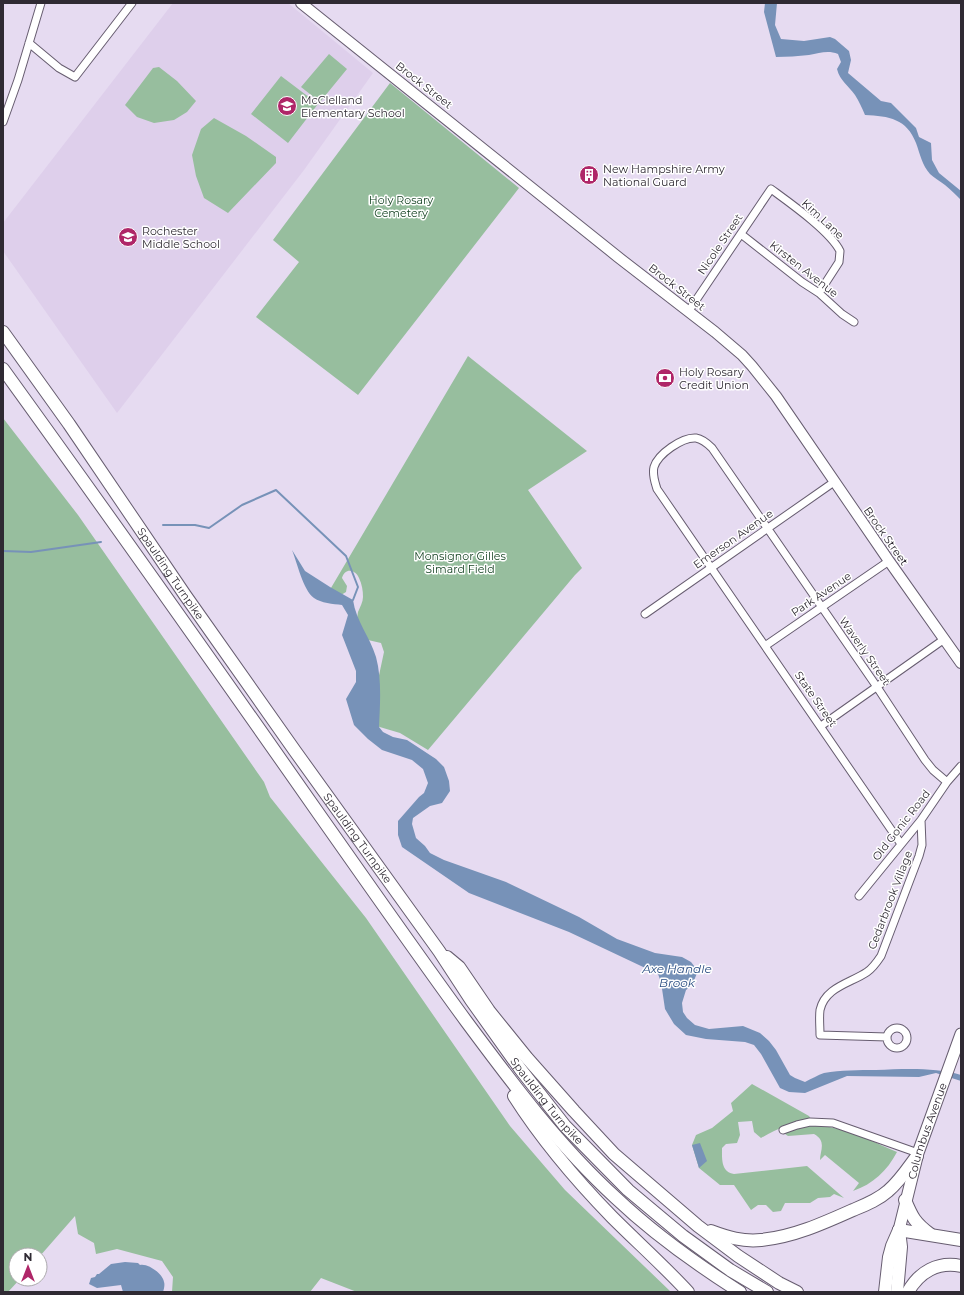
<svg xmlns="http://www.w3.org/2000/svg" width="964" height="1295" viewBox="0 0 964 1295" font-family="Montserrat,sans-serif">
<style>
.built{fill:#decfeb}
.green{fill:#97be9e}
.water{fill:#7792b8}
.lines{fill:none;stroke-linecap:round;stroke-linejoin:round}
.stream{stroke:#7792b8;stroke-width:2}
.street-casing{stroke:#675d70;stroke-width:9}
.secondary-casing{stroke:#675d70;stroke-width:12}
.primary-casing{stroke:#675d70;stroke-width:13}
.highway-casing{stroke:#675d70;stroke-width:14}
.street{stroke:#fff;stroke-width:7}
.secondary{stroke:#fff;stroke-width:10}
.primary{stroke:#fff;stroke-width:11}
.highway{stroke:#fff;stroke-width:12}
.labels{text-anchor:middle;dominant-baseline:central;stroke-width:3;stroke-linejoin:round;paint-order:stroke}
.street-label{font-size:11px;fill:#2f2a33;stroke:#fff}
.poi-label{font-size:11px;fill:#2f2a33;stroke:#fff;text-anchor:start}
.park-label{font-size:11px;fill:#0f3e1d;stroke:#fff}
.water-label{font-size:12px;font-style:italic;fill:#2d5084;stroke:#fff}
</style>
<rect width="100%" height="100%" fill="#e6dbf1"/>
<!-- built -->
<path class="built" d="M173 3H288L373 73 304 170 117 413 3 251V223Z"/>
<!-- green -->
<path class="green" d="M329 54 347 69 320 102 301 87Z
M159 67 177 81 196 101 187 112 174 120 154 123 137 117 125 105 153 68Z
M281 76 318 104 288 143 251 114Z
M390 83 519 188 358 395 256 317 299 262 273 240Z
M214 118 246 136 276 157V163L228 213 204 198 196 176 192 155 201 129Z
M468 356 587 451 528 490 582 568 575 575 428 750 400 733 373 725 378 680 384 652 381 643 368 640 357 628C357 622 357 617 358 612 360 607 363 602 363 597 363 591 362 584 359 578 356 570 345 567 342 578L347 586 346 592 341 595 328 593Z
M3 418 78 515 264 782 270 797 366 918 510 1126 565 1190 671 1292H357L321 1278 310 1292H172L173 1277 162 1261 117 1249 96 1254 94 1243 78 1234 75 1216 40 1256 16 1255V1279H20L8 1292H3Z
M752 1084 809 1116 811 1119C790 1123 779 1128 761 1138L754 1132 752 1121 738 1122 740 1135 737 1143 726 1144 722 1148C722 1159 721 1172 734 1174L807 1166 844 1198 834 1194 830 1197 818 1198 810 1203H785L781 1211 773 1212 766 1205H758L751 1210 734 1185H720L699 1168 692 1145 696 1135 712 1128 733 1111 731 1103Z
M811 1125C843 1126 869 1140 897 1152 887 1171 873 1184 853 1191L859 1183 825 1155 820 1160C820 1151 827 1141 814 1134L788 1136 785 1134 786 1132Z"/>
<!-- water -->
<path class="water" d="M765 3H777L775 25 781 39 804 41 830 37 835 39 849 51 851 60 848 73 881 101 891 103 916 128 919 137 931 143 932 160 939 173 961 191V200C956 195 951 190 945 185 940 181 934 178 930 174 922 165 920 154 916 143 907 119 889 116 865 115 862 108 859 101 855 95 848 85 840 81 837 69L841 62 838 54C828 50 820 53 809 55 798 56 787 57 776 57L764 12Z
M292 550 305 571 330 587 353 600C356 621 370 637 376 657 382 679 380 705 379 727L383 732 393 737 407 740 436 759 444 767 449 781 450 791 442 803 430 806 413 818 412 824 416 838 425 846 430 853 444 860 506 882 579 917 617 939 655 953 682 957 691 962 698 971 692 985 686 990 682 1003 683 1012 687 1018 695 1025 709 1029 743 1026 760 1033 769 1041 776 1050 790 1075 795 1078 805 1082C811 1079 818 1075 824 1073 841 1070 859 1070 876 1070 904 1069 934 1067 961 1075V1081L936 1073 919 1077 847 1076 805 1093 789 1092 780 1088 761 1054 754 1045 745 1042 706 1039 686 1035 674 1024 665 1009 661 982 658 974 569 932 469 893 402 847 398 835V821L419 797 424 793 428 783 423 769 412 760 382 750 368 739 354 725 346 699 356 682V671L342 635 348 615 342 605C333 604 321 603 314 598 303 590 297 562 292 550Z
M700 1143 707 1161 699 1168 692 1145Z
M125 1262 138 1263 140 1265C148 1263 163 1274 164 1282 165 1285 164 1289 163 1292H123L121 1285 97 1288 89 1284 91 1278 95 1277 97 1274H99L111 1264Z"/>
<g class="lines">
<!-- stream -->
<path class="stream" d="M163 525H195L209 528 242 505 276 490 346 556 358 587 353 600
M3 551 31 552 101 542"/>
<!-- street casing -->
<g class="street-casing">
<path id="street" d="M29 43 59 68 75 77 132 3
M3 122 18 80 41 3
M741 234 802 282 819 293 842 314 854 322
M688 312 771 189C790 203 830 231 840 251L839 262 819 293
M645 614 834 482
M765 646 889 561
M821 726 943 640
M901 844 657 489C655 482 652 475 654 467 658 454 682 437 696 438 702 439 707 443 712 448L877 687 925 760 933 770 947 782
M859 896 921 820 947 782 961 766
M887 1038a10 10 0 1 1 20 0a10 10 0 1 1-20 0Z
M887 1037 820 1035C820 1026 819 1018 820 1010 825 987 851 983 867 972 873 968 877 962 881 956L919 856 922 845 921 820
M783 1130 797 1125 810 1122 833 1123 918 1153"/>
</g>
<!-- secondary casing -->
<g class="secondary-casing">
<path id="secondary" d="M301 3 618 257 715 332 742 355 752 366 776 396 889 561 961 663"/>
</g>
<!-- primary casing -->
<g class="primary-casing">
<g id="primary">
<path id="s1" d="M899 1230 918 1153 961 1034"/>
</g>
</g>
<!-- highway casing -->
<g class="highway-casing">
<g id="highway">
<path id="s2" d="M3 332 69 424 185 595 295 751 439 951 471 1000 521 1070 565 1126 628 1190 683 1236 730 1270 767 1292"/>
<path d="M3 369C110 517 216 667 321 817 369 885 417 954 466 1021 512 1083 559 1146 616 1198 654 1234 696 1264 740 1292"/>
<path d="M447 957 459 967 489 1011 527 1058 574 1111 614 1154 698 1226 738 1256 779 1283 797 1292"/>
<path d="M514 1096C542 1140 576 1180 612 1217 637 1242 664 1266 688 1292"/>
<path d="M905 1200C912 1217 915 1223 930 1234"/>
<path d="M899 1230 961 1240"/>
<path d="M711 1231C727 1237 743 1242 761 1240 793 1237 824 1223 853 1210 865 1205 878 1200 888 1191 900 1181 908 1168 917 1156"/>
<path d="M885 1292 889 1257 892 1246 899 1230"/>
<path d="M897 1292 901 1247 899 1230"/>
<path d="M908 1292C919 1272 938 1261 961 1266"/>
</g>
</g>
<!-- street -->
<use href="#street" class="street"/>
<!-- secondary -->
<use href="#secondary" class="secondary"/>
<!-- primary -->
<use href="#primary" class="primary"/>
<!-- highway -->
<use href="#highway" class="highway"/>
</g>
<!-- icons -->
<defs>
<g id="school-disc" transform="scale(1)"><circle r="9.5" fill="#af2668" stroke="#fff"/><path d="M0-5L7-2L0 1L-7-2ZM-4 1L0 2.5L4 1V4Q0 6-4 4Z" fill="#fff"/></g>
<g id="building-disc" transform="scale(1)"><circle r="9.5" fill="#af2668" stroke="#fff"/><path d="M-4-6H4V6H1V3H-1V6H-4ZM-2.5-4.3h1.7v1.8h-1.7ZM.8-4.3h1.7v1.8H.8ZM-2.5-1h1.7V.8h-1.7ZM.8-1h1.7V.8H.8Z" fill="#fff"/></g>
<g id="bank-disc" transform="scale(1)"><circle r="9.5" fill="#af2668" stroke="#fff"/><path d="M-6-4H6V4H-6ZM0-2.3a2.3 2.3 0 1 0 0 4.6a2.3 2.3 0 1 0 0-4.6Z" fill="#fff"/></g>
</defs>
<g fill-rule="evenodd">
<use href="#school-disc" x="287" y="106"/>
<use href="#building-disc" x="589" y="175"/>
<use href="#school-disc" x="128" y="237"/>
<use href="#bank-disc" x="665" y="378"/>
</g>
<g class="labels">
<!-- street labels -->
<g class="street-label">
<text transform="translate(424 85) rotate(38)">Brock Street</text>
<text transform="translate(823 219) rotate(43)">Kim Lane</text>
<text transform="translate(720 244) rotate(-56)">Nicole Street</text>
<text transform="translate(804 269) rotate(38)">Kirsten Avenue</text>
<text transform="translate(677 287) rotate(38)">Brock Street</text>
<text transform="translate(886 536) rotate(55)">Brock Street</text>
<text transform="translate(733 539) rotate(-35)">Emerson Avenue</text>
<text stroke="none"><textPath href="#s2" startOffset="294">Spaulding Turnpike</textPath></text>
<text transform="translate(821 594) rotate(-34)">Park Avenue</text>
<text transform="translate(865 651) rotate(55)">Waverly Street</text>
<text transform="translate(816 699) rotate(55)">State Street</text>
<text transform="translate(901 825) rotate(-52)">Old Gonic Road</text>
<text stroke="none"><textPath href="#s2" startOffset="618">Spaulding Turnpike</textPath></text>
<text transform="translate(890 900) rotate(-69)">Cedarbrook Village</text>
<text stroke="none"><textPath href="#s2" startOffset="942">Spaulding Turnpike</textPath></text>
<text stroke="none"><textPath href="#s1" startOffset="103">Columbus Avenue</textPath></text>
</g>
<!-- poi labels -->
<g class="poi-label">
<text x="301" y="100">McClelland<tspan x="301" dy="13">Elementary School</tspan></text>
<text x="603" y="169">New Hampshire Army<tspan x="603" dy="13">National Guard</tspan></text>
<text x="142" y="231">Rochester<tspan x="142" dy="13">Middle School</tspan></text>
<text x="679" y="372">Holy Rosary<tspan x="679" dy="13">Credit Union</tspan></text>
</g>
<!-- park labels -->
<g class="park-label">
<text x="401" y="200">Holy Rosary<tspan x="401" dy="13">Cemetery</tspan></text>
<text x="460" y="556">Monsignor Gilles<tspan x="460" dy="13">Simard Field</tspan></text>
</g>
<!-- water labels -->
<g class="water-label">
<text x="677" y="968">Axe Handle<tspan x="677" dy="14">Brook</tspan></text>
</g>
</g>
<!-- border -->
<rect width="964" height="1295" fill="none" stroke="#2f2a33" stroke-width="8"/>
<!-- north arrow -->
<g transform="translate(28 1267)"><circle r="19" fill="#ffffff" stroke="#acaaad"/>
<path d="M0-3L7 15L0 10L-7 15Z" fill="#af2668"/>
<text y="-6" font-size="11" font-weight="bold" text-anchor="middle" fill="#2f2a33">N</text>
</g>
</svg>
